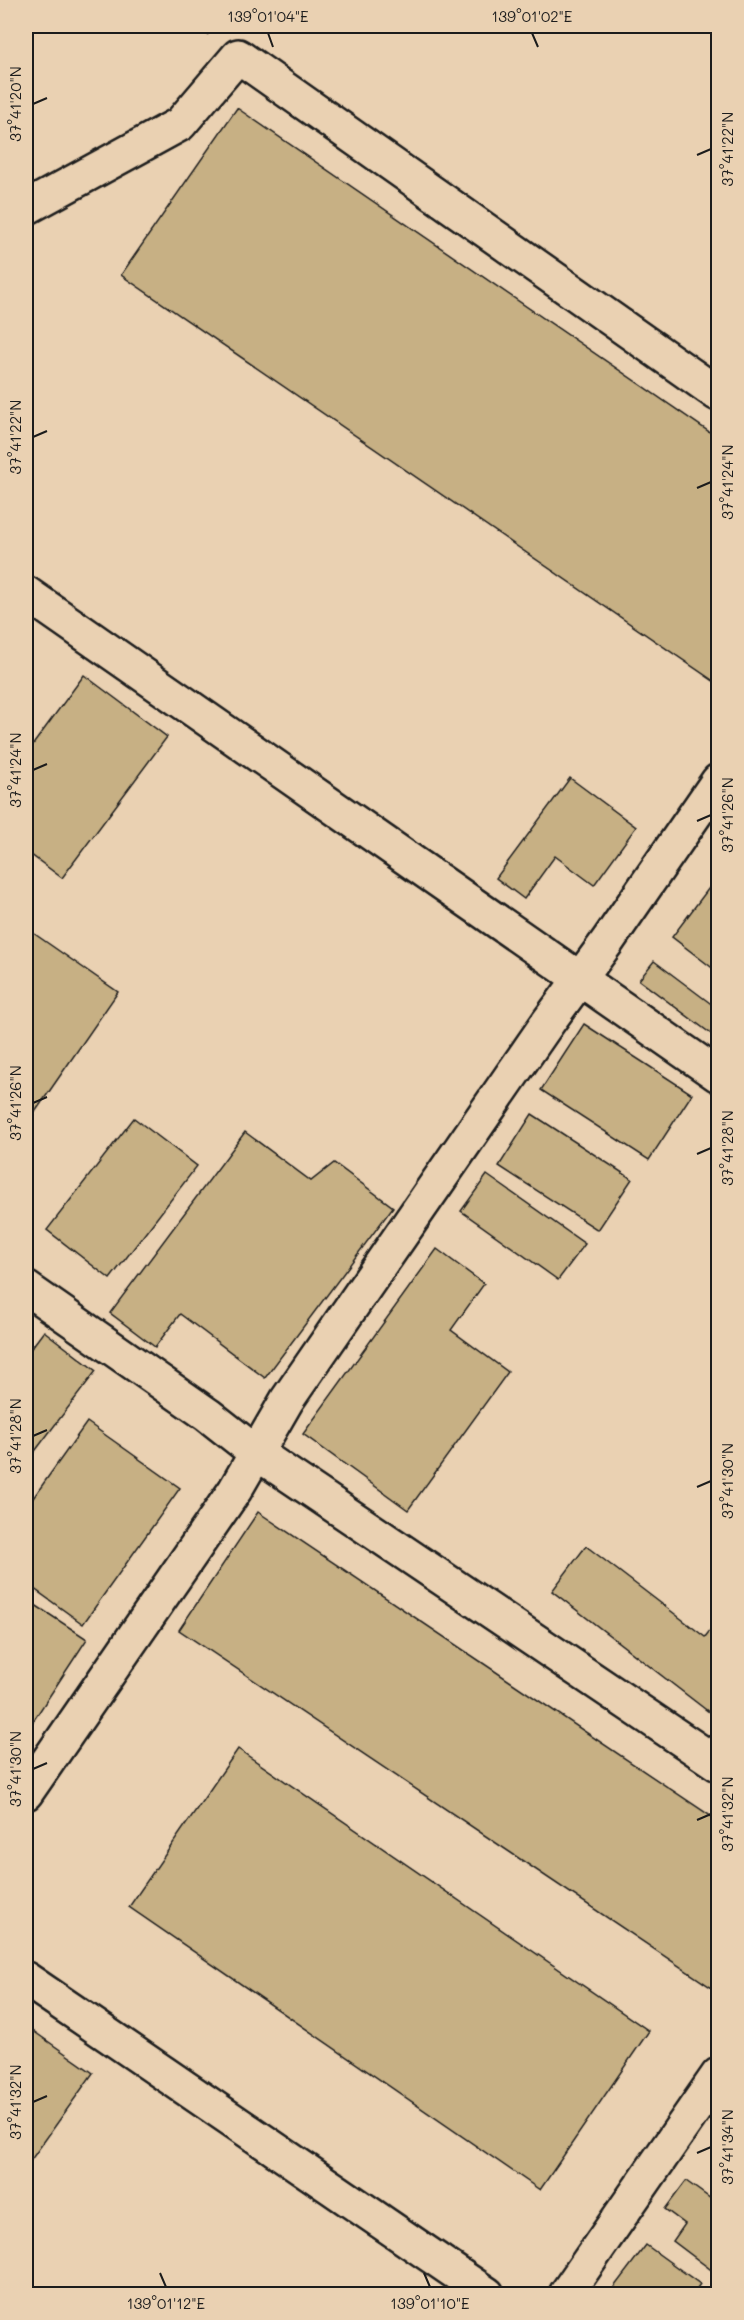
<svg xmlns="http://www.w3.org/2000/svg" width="744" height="2320" viewBox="0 0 744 2320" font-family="Mali,sans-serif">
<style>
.building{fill:#c7b084;stroke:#1c1c1c;stroke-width:1.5}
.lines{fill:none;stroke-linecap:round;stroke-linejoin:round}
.street-casing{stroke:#1c1c1c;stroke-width:38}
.path{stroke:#1c1c1c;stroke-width:4;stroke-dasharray:1.5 4.5;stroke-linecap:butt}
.street{stroke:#ead1b2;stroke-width:33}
.ticks{fill:none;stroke:#1c1c1c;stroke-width:2}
.neatline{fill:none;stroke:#1c1c1c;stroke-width:2}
.ticks-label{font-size:15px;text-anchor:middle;fill:#1c1c1c}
</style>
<rect width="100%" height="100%" fill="#ead1b2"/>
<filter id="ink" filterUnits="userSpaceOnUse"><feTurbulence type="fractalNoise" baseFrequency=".0167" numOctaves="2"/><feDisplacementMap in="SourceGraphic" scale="12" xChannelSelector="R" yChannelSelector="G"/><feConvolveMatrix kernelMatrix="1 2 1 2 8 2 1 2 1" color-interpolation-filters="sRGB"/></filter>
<g filter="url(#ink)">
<!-- building -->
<path class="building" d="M237 108 718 438V684L121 275Z
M84 675 167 737 62 878 26 851V754Z
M570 778 636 827 594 885 555 856 524 899 496 878Z
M718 876V966L715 970 672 937Z
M26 928 118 992 26 1125Z
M654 961 718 1009V1039L639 980Z
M584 1024 692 1094 649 1160 541 1090Z
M532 1114 632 1179 598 1230 499 1166Z
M134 1118 197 1166 110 1279 47 1230Z
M245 1132 311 1181 334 1163 393 1207 265 1378 180 1314 155 1347 110 1313Z
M487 1175 585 1244 558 1280 461 1211Z
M437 1249 484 1284 451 1330 508 1372 408 1510 303 1434Z
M44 1331 96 1371 26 1463V1355Z
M87 1422 180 1488 83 1624 26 1583V1508Z
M258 1512 718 1821V1992L179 1630Z
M586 1546 705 1637 718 1620V1719L552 1591Z
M26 1599 87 1639 26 1732Z
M238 1749 649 2031 540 2190 129 1907Z
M26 2026 93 2073 26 2167Z
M686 2181 718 2204V2275L673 2241 685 2224 665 2209Z
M646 2245 700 2284 693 2294H624L614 2287Z"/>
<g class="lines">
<!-- street casing -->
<g class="street-casing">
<path id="street" d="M26 208 180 124 238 56 718 394
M26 593 718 1075
M26 1288 208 1415 255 1452 718 1764
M26 1793 235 1490 287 1400 549 1021 607 942 718 781
M26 1979 487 2294
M566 2294 718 2075"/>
</g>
<!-- path -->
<path class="path" d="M198 26 212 36"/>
<!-- street -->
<use href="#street" class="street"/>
</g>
</g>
<!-- ticks -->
<path class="ticks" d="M268 33 273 47M532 33 538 47M33 104 47 98M697 155 711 149M33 437 47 431M697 488 711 482M33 770 47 764M697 821 711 815M33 1103 47 1097M697 1154 711 1148M33 1436 47 1430M697 1487 711 1481M33 1769 47 1763M697 1820 711 1814M33 2102 47 2096M697 2153 711 2147M160 2273 166 2287M424 2273 430 2287"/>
<!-- margin -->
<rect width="744" height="2320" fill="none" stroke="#ead1b2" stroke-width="66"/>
<rect x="33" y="33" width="678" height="2254" class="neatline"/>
<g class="ticks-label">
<text x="268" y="22">139°01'04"E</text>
<text x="532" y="22">139°01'02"E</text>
<text transform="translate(16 104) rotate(-90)" y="5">37°41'20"N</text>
<text transform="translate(728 149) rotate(-90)" y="5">37°41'22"N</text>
<text transform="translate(16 437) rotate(-90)" y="5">37°41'22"N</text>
<text transform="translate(728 482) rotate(-90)" y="5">37°41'24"N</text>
<text transform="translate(16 770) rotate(-90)" y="5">37°41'24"N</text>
<text transform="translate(728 815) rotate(-90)" y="5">37°41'26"N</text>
<text transform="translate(16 1103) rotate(-90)" y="5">37°41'26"N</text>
<text transform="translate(728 1148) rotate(-90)" y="5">37°41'28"N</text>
<text transform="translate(16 1436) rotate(-90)" y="5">37°41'28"N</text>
<text transform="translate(728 1481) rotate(-90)" y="5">37°41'30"N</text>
<text transform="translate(16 1769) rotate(-90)" y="5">37°41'30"N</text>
<text transform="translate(728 1814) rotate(-90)" y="5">37°41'32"N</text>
<text transform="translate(16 2102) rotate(-90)" y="5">37°41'32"N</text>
<text transform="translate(728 2147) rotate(-90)" y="5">37°41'34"N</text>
<text x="166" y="2309">139°01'12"E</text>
<text x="430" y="2309">139°01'10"E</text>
</g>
</svg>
